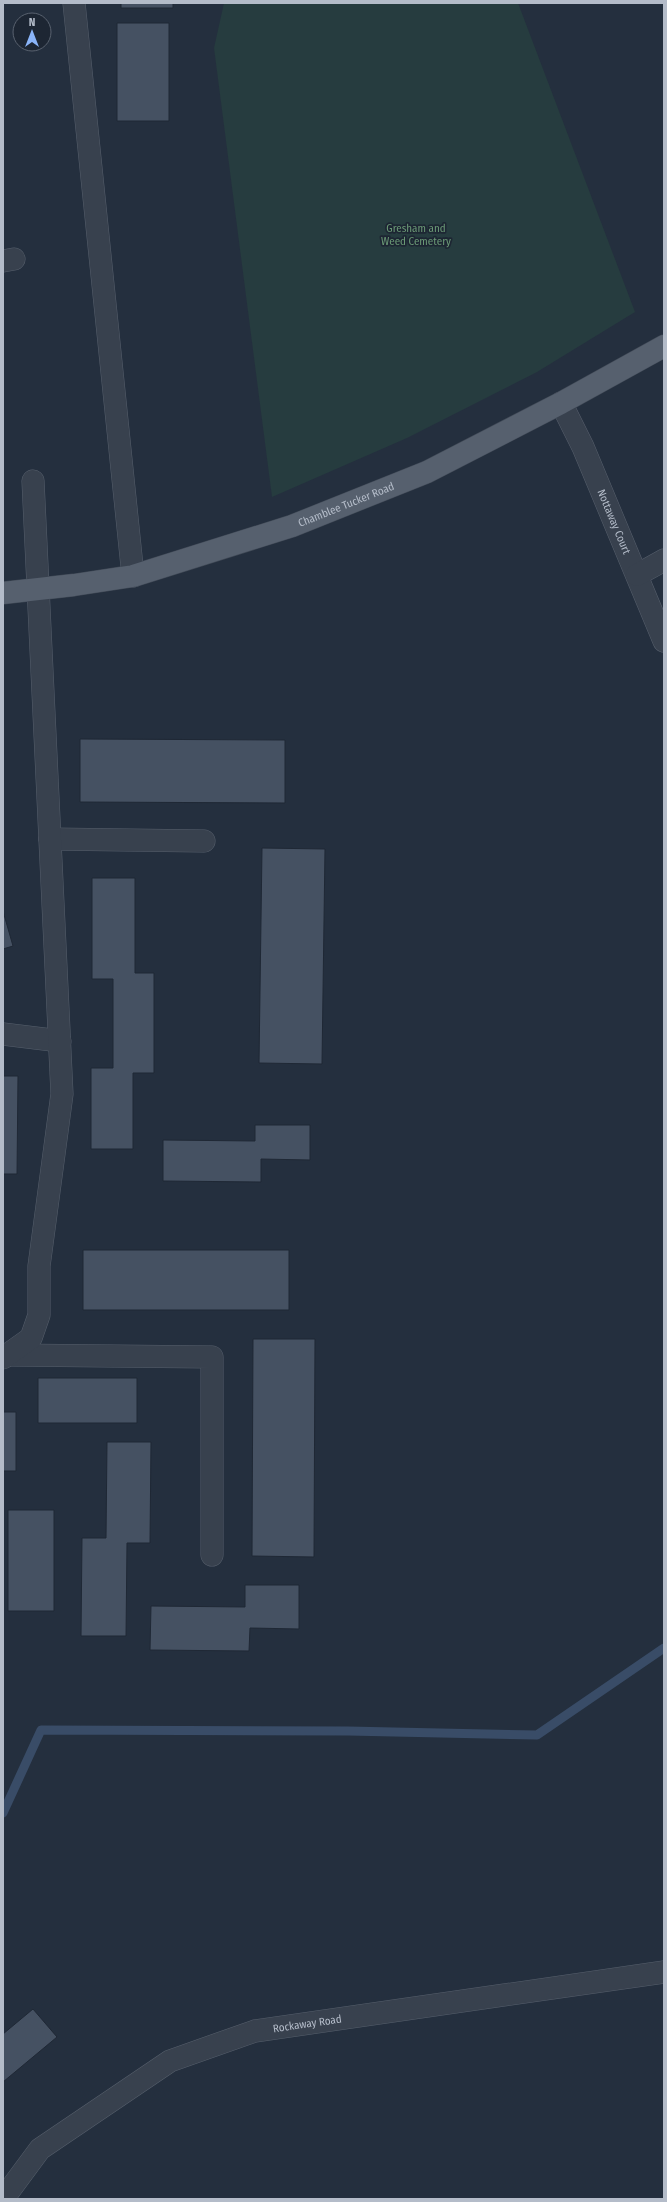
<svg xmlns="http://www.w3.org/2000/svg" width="667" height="2202" viewBox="0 0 667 2202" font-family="'Fira Sans Condensed',sans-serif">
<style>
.green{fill:#263c3f}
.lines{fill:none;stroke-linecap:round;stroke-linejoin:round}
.stream{stroke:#394c67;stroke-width:9}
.building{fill:#455162;stroke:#1f2835}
.minor-casing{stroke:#565f6c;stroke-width:23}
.major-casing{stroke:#414a57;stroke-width:23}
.minor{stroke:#38414e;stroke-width:22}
.major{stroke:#56606e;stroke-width:22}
.labels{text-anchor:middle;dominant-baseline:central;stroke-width:3.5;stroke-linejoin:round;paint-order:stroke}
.park-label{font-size:11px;fill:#6b9a76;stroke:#1d2633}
.street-label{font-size:11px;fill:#b4bcc9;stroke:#1d2633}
</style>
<rect width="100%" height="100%" fill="#242f3e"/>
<!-- green -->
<path class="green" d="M224 3H518L635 312 537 372 407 438 272 497 214 48Z"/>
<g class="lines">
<!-- stream -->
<path class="stream" d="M3 1813 41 1730 348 1731 537 1735 664 1648"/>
</g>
<!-- building -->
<path class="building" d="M121 3H173V8H121Z
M117 23H169V121H117Z
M80 739 285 740V803L80 802Z
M262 848 325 849 322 1064 259 1063Z
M92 878H135V973H154V1073H133V1149H91V1068H113V979H92Z
M3 911 13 946 3 949Z
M3 1076H18L17 1174H3Z
M255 1125H310V1160L261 1159V1182L163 1181V1140L255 1141Z
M83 1250H289V1310H83Z
M253 1339H315L314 1557 252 1556Z
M38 1378H137V1423H38Z
M3 1412H16V1471H3Z
M107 1442H151L150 1543H127L126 1636H81L82 1538H106Z
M8 1510H54V1611H8Z
M245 1585H299V1629L250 1628 249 1651 150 1650 151 1606 245 1607Z
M33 2009 57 2037 3 2082V2034Z"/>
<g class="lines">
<!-- minor casing -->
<g class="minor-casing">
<g id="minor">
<path d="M74 3 133 576"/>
<path d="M3 261 14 259"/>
<path id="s1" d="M561 403 583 447 664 641"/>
<path d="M637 575 664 560"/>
<path d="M50 839 204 841"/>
<path d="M3 1034 60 1041"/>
<path d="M10 1355 212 1357V1555"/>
<path d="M3 1358 31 1338 39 1315V1266L62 1094 33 481"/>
<path id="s2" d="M3 2199 40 2149 170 2061 255 2031 664 1972"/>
</g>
</g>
<!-- major casing -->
<g class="major-casing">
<g id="major">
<path id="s3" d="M3 593 74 585 133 576 292 526 427 472 561 403 664 346"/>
</g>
</g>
<!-- minor -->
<use href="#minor" class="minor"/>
<!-- major -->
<use href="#major" class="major"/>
</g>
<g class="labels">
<!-- park labels -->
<g class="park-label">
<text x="416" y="228">Gresham and<tspan x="416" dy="13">Weed Cemetery</tspan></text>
</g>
<!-- street labels -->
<g class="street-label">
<text stroke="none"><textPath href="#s3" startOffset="356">Chamblee Tucker Road</textPath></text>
<text stroke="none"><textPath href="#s1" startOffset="130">Nottaway Court</textPath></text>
<text stroke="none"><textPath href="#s2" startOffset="362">Rockaway Road</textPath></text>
</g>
</g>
<!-- border -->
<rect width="667" height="2202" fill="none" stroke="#b4bcc9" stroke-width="8"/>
<!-- north arrow -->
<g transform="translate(32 32)"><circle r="19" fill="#1d2633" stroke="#59626f"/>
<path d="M0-3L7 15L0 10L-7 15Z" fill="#8ab4f8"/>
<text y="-6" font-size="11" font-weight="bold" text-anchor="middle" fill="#b4bcc9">N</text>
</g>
</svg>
